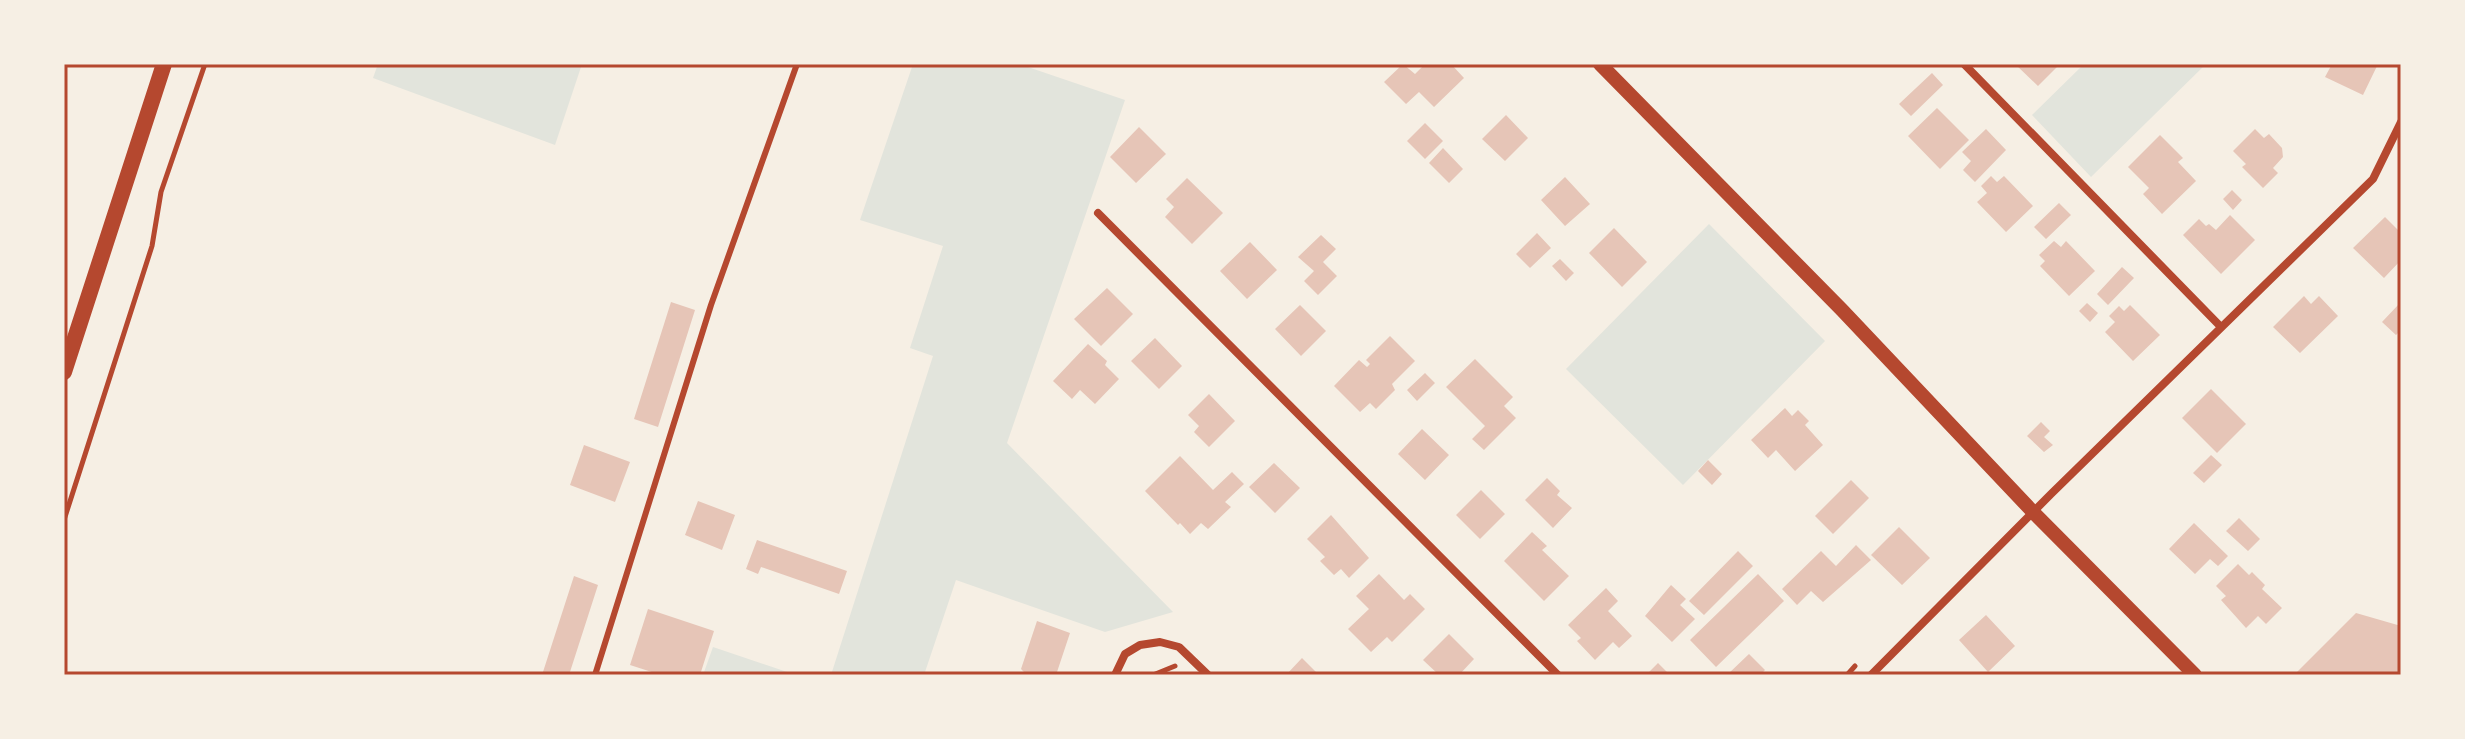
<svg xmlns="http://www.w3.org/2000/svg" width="2465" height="739" viewBox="0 0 2465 739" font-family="Lato,sans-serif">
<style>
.green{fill:#e2e4dc}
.building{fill:#e6c5b7}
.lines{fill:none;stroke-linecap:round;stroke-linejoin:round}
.path{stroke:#b5482f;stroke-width:5}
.service{stroke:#b5482f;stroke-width:6}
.minor{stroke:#b5482f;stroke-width:8}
.tertiary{stroke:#b5482f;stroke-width:14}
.secondary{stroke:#b5482f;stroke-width:16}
.neatline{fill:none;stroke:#b5482f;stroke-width:3}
</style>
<rect width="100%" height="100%" fill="#f6efe4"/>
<!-- green -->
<path class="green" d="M378 64H582L555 145 373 78Z
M913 64H1019L1125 100 1007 443 1173 612 1105 632 956 580 924 675H831L933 356 910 348 943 246 860 220Z
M2084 64H2206L2091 177 2032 115Z
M1709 224 1825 341 1683 485 1566 369Z
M713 647 796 675H703Z"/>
<!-- building -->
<path class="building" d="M1403 64 1415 74 1425 64H1451L1464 78 1434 107 1419 92 1406 104 1384 82Z
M2015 64H2060L2038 86Z
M2332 64H2378L2363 95 2325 77Z
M1932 73 1943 85 1911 116 1899 104Z
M1937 108 1969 140 1940 169 1908 136Z
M1506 115 1528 138 1505 161 1482 139Z
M1425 123 1443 141 1425 159 1407 141Z
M1139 127 1166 154 1136 183 1110 157Z
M1986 129 2006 150 1975 182 1963 170 1971 161 1962 152Z
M2255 129 2264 138 2269 134 2282 148 2283 157 2273 168 2278 173 2263 188 2242 167 2246 164 2233 151Z
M2160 135 2183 158 2178 162 2196 181 2162 214 2143 194 2149 188 2128 167Z
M1443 148 1463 169 1449 183 1429 163Z
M1991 176 1997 182 2004 176 2033 206 2006 232 1977 202 1987 193 1981 186Z
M1565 177 1590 204 1565 226 1541 200Z
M1187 178 1223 213 1192 244 1165 217 1174 207 1166 199Z
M2232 190 2242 200 2233 210 2223 199Z
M2059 203 2071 215 2046 239 2034 227Z
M2230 215 2255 240 2221 274 2183 235 2199 219 2206 226 2209 224 2216 230Z
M2385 217 2401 233V260L2384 278 2353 248Z
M1614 228 1647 262 1622 287 1589 253Z
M1537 233 1551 248 1530 268 1516 254Z
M1321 235 1336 249 1323 262 1337 276 1318 295 1304 281 1314 271 1298 257Z
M2054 241 2061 247 2066 241 2095 271 2069 296 2040 266 2045 261 2039 255Z
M1250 242 1277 270 1247 299 1220 271Z
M1560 259 1574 273 1566 281 1552 266Z
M2122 267 2134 278 2108 305 2097 294Z
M1107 288 1133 314 1101 346 1074 319Z
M2304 296 2311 304 2319 296 2338 316 2300 353 2273 327Z
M671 302 695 310 658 427 634 419Z
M2087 303 2098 313 2090 322 2079 311Z
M2399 304 2401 330 2396 335 2382 322Z
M1300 305 1326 331 1301 356 1275 329Z
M2130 305 2160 335 2133 361 2105 332 2115 322 2109 316 2119 306 2124 311Z
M1390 336 1415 361 1392 384 1395 390 1376 409 1370 403 1360 412 1334 386 1359 360 1367 367 1370 364 1366 360Z
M1155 338 1182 366 1159 389 1131 361Z
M1088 344 1107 361 1105 365 1119 379 1095 404 1080 390 1072 399 1053 381Z
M1475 359 1513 397 1504 406 1516 418 1484 450 1472 439 1485 426 1446 387Z
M1425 373 1435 383 1417 401 1407 390Z
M2211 389 2246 424 2217 453 2182 418Z
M1209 394 1235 421 1209 447 1194 432 1199 426 1188 415Z
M1785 408 1792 416 1798 410 1809 421 1805 425 1823 445 1795 471 1776 450 1768 458 1751 440Z
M2041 422 2050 431 2044 437 2053 445 2044 452 2027 436Z
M1422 429 1449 455 1425 480 1398 454Z
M584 445 630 462 615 502 570 485Z
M2211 455 2222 465 2204 483 2193 473Z
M1180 456 1213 490 1232 472 1244 484 1225 502 1231 507 1208 529 1201 523 1190 534 1180 523 1178 525 1145 491Z
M1708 460 1722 474 1712 485 1698 471Z
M1274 463 1300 488 1275 513 1249 487Z
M1547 478 1560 491 1557 495 1572 508 1553 528 1525 500Z
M1851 480 1869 498 1833 534 1815 516Z
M1481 490 1505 514 1480 539 1456 515Z
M698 501 735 515 722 550 685 535Z
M1331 515 1369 558 1349 578 1341 569 1334 575 1320 561 1325 557 1307 539Z
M2239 518 2260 539 2248 551 2226 531Z
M2194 523 2228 556 2218 566 2210 559 2195 574 2169 549Z
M1899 527 1930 558 1902 585 1871 555Z
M1532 532 1547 546 1542 550 1569 576 1544 601 1504 561Z
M757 540 847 571 839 594 761 567 758 574 746 569Z
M1856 545 1871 560 1823 602 1811 591 1797 605 1782 589 1821 551 1836 566Z
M1738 551 1753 566 1704 615 1689 601Z
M2238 564 2249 575 2252 572 2265 585 2262 589 2282 608 2266 624 2258 616 2246 628 2221 600 2226 596 2216 586Z
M1379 574 1404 600 1410 594 1425 609 1392 642 1387 637 1371 652 1348 629 1369 609 1356 596Z
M1758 574 1784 601 1716 667 1690 640Z
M574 576 598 585 569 675H542Z
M1671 585 1686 599 1680 605 1695 619 1672 642 1645 616Z
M1606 588 1618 601 1608 611 1632 636 1619 648 1613 642 1595 660 1577 641 1581 638 1568 625Z
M648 609 714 631 700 675H661L630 665Z
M2356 613 2401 626V675H2294Z
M1986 615 2015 646 1988 672 1959 640Z
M1037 621 1070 633 1056 675H1027L1021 669Z
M1449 634 1474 659 1459 675H1439L1423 660Z
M1749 654 1765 670 1760 675H1727Z
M1302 658 1319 675H1286Z
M1658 663 1670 675H1646Z"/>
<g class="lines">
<!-- path -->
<path class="path" d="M64 520 152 246 161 192 205 64
M1153 675 1175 666
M1847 675 1855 666"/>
<!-- service -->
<path class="service" d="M595 675 711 305 797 64"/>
<!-- minor -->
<path class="minor" d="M1964 64 2221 327
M1098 213 1558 675
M1115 675 1125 654 1140 645 1160 642 1179 647 1208 675
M1871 675 2051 494 2373 179 2401 122"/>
<!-- tertiary -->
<path class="tertiary" d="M1600 64 1842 310 2033 512 2195 675"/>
<!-- secondary -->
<path class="secondary" d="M64 372 164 64"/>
</g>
<!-- border -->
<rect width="2465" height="739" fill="none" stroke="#f6efe4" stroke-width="132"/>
<rect x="66" y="66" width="2333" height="607" class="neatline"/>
</svg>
